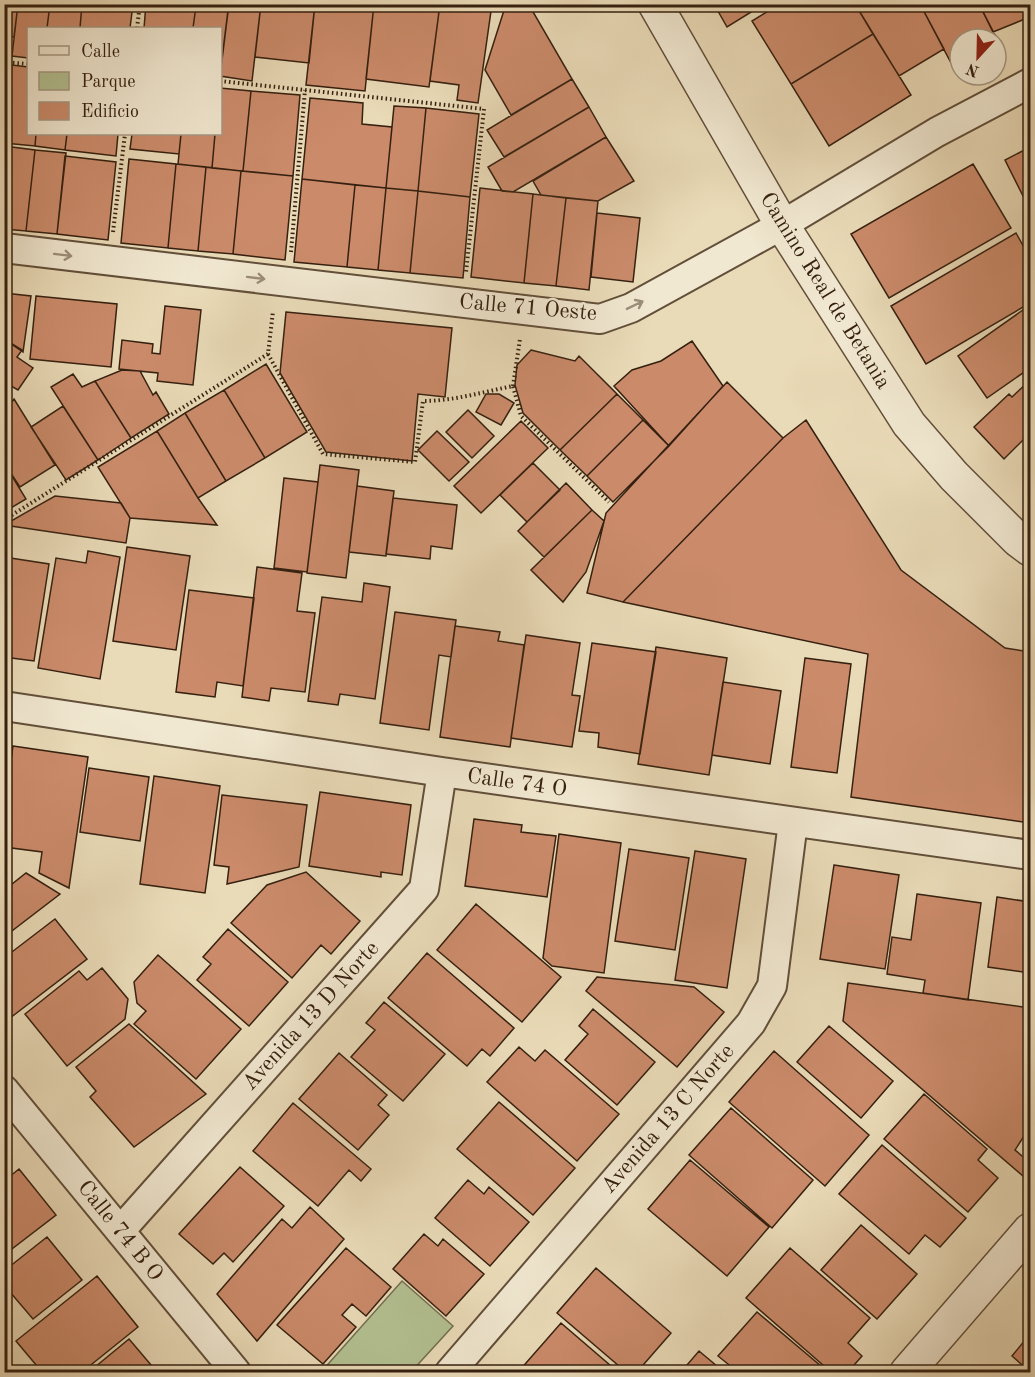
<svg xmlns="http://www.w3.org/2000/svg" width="1035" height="1377" viewBox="0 0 1035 1377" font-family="'Old Standard TT',serif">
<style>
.green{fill:#b3c192;stroke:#747051;stroke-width:1.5}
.building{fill:#cb8b6b;stroke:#352010;stroke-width:1.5}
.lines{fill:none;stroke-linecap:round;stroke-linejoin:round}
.minor-casing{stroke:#624f3a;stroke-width:32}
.tertiary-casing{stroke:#624f3a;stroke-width:36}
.path{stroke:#352010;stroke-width:4;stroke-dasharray:1.5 3;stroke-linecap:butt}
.minor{stroke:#f1e8d1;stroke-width:28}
.tertiary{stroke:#f1e8d1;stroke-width:33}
.oneway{stroke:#9c8e7a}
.labels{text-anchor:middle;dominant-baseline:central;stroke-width:5;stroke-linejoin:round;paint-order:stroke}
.street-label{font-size:22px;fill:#352010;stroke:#f1e8d1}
</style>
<rect width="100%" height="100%" fill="#eadbb8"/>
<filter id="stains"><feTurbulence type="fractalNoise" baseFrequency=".00333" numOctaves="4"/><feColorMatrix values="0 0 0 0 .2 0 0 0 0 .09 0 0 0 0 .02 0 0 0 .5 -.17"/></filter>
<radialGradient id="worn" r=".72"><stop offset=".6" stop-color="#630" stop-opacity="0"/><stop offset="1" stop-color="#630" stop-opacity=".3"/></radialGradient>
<!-- green -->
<path class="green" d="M402 1281 453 1326 411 1372H321Z"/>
<!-- building -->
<path class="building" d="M4 4H18L14 37 4 36Z
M18 4H50L47 28H28V58L12 56Z
M50 4H82L80 28H47Z
M82 4H133L130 28H80Z
M146 4 196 6 193 28H144Z
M229 4H261L252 81 220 76Z
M261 4H315L309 63 255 57Z
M315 4H374L365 91 306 85Z
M374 4H440L429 87 366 79Z
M440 4H492L478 103 457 100 459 85 430 81Z
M506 4H522L532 10 572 79 511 115 485 70Z
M714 4H764L727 27Z
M780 4H855L873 34 791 84 752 21Z
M855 4H920L944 49 899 76Z
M920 4H979L996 37 992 39H960V56L950 61Z
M979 4H1030V17L993 32Z
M196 6 228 10 220 75V28H193Z
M873 34 911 95 829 146 791 84Z
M4 65H12L4 133Z
M12 65 28 67V134H36L35 146 4 143Z
M572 79 589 107 504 157 487 130Z
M220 88 251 91 243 171 212 168 215 134H220Z
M251 91 300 95 293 176 243 171Z
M310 98 363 103 362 124 392 127 386 188 302 179Z
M394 106 426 108 418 191 386 188Z
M589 107 606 137 513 192 502 191 488 167Z
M426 108 479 114 470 197 418 191Z
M36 134H67L65 150 35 146Z
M67 134H118L116 156 65 150Z
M132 134H181L179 154 130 149Z
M181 134H215L212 168 178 164Z
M606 137 634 181 598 201 541 195 533 181Z
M4 146 35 150 26 231 4 229Z
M1030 147V210L1005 160Z
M35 150 66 153 57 234 26 231Z
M65 156 116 162 108 240 57 234Z
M129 159 176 164 168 248 121 243Z
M176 164 206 167 198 251 168 248Z
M973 164 1011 228 889 298 851 234Z
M206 167 241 171 233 254 198 251Z
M241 171 293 176 285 260 233 254Z
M302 179 355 185 347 267 294 262Z
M355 185 386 188 378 270 347 267Z
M386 188 418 191 410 273 378 270Z
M480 188 533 194 524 283 471 277Z
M418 191 470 197 463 278 410 273Z
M533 194 566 198 556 286 524 283Z
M566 198 598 201 589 290 556 286Z
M597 213 640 218 633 282 591 277Z
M1016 233 1030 258V303L926 364 891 306Z
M4 293 31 296 23 352 4 339Z
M36 296 117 304 111 367 30 359Z
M1030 305V368L987 398 958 356Z
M165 306 201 310 193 385 157 381 158 373 119 369 122 340 153 344 152 353 160 354Z
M286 312 452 328 445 397 418 394 412 461 326 452 280 373Z
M4 339 22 350 17 357 33 368 18 390 4 382Z
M692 341 723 386 669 446 614 386 632 370 661 361Z
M531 350 575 361 579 356 617 394 560 450 523 413 515 385 517 365Z
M266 364 307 432 265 458 224 390Z
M122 370 140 371 153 395 156 392 169 414 131 438 95 381Z
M73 374 82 387 95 381 131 438 98 460 51 387Z
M1030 380V444L1025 438 1004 459 974 427 1009 394 1012 397Z
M727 382 783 438 623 602 587 593 606 513Z
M224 390 265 458 226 481 185 413Z
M486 394H499L514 403 501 425 476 412Z
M617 394 643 420 587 476 560 450Z
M14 399 55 465 20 487 4 463V412Z
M63 406 98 460 66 480 31 427Z
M468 410 494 436 472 458 446 432Z
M185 413 226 481 198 498 157 431Z
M643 420 669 446 613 502 587 476Z
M806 420 901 570 1005 648 1030 652V823L851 797 868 654 623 602 783 438Z
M521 421 548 448 481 513 454 486Z
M157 431 198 498 217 525 130 518 98 467Z
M437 431 469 462 449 481 418 450Z
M4 463 26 499 4 512Z
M533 463 560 490 527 522 500 495Z
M320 465 359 470 346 578 307 573Z
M284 478 318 482 307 572 274 568Z
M566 483 592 510 544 557 518 531Z
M357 486 394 491 386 556 349 552Z
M55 496 121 503 130 518 126 543 4 525Z
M393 498 457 505 452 549 431 546 430 559 386 554Z
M592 510 604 521 586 572 563 602 531 570Z
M127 547 190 556 176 650 113 641Z
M88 551 120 557 100 679 38 668 56 558 86 563Z
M4 557 49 564 34 661 4 657Z
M257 567 302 573 297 611 315 613 305 692 271 688 269 701 242 697Z
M364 583 390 587 375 699 340 694 338 705 308 701 322 597 362 602Z
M189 590 254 598 243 686 217 682 215 697 176 692Z
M395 612 456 620 451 657 439 655 429 730 380 723Z
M455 626 500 632 498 641 524 645 510 747 440 737Z
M526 635 580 643 572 695 580 696 572 747 511 738Z
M592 643 656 652 640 754 598 747 599 733 579 731Z
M656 647 727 658 709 775 638 764Z
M805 658 851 664 837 773 791 767Z
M723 682 781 691 770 764 712 755Z
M13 746 88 757 69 888 39 873 42 852 4 847V807Z
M89 768 149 777 140 841 80 832Z
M154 776 220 786 205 893 140 884Z
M320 792 411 805 402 875 381 872V877L309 866Z
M222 795 307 805 299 867 227 884 229 867 214 865Z
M474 819 522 825 521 832 556 836 547 897 465 886Z
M559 834 621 843 604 973 552 966 543 958Z
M629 849 689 858 675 950 615 941Z
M695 851 746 859 727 988 675 980Z
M834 865 899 875 885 969 820 959Z
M306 872 360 921 331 954 321 945 292 978 231 923 267 885Z
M26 873 60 894 4 937V885L7 888Z
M917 894 981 903 968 1000 923 993 925 980 887 974 892 937 911 940Z
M997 897 1030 902V973L988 967Z
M476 904 561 977 522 1022 437 950Z
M55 919 87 959 10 1018 4 1011V958Z
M228 929 288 982 249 1026 197 980 211 964 203 957Z
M427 953 514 1028 490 1056 482 1049 467 1066 388 998Z
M158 955 241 1029 196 1079 134 1024 146 1011 137 1003 134 982Z
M102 968 128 999 125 1019 67 1066 25 1014 79 971 87 980Z
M597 977 694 987 724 1012 677 1067 586 991Z
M848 983 1030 1008V1127L1015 1150 1030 1163V1182L843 1021Z
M384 1002 445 1054 403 1101 351 1057 375 1030 366 1023Z
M593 1009 655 1062 617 1105 565 1060 588 1034 579 1026Z
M129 1024 206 1094 134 1147 90 1097 96 1091 76 1067Z
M829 1026 893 1081 861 1118 797 1062Z
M519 1047 535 1061 545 1050 619 1114 577 1161 487 1082Z
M774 1051 869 1135 825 1186 729 1102Z
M339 1053 387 1095 378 1105 389 1115 358 1150 299 1099Z
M924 1094 987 1149 978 1160 998 1178 968 1212 884 1139Z
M499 1102 575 1168 533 1215 457 1149Z
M293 1103 371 1169 361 1181 349 1170 318 1206 253 1151Z
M731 1108 813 1180 772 1228 689 1155Z
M882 1145 966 1218 940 1247 925 1235 909 1254 839 1194Z
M690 1160 769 1227 727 1276 648 1209Z
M240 1167 284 1206 233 1262 224 1253 213 1264 179 1234Z
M19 1169 56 1215 4 1255V1181Z
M468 1180 484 1194 489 1187 529 1222 490 1266 435 1218Z
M310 1207 344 1239 257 1341 217 1294 282 1219 292 1228Z
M861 1225 917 1274 877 1319 821 1270Z
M424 1234 438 1246 443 1239 484 1274 446 1316 393 1269Z
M47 1237 82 1280 33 1319 4 1285V1271Z
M346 1248 391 1287 366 1316 352 1304 342 1315 356 1327 323 1364 277 1325Z
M790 1248 870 1318 848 1343 862 1356 848 1372H831L746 1298Z
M596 1268 671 1333 637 1372H626L557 1313Z
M97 1276 138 1327 82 1372H42L16 1341Z
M757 1312 828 1372H738L718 1356Z
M561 1323 618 1372 519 1371Z
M1030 1334V1372L1012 1356Z
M129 1339 157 1372H89Z
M699 1351 724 1372H681Z"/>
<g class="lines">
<!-- minor casing -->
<g class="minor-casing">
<path id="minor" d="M4 248 600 319 631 308 782 225 937 132 1030 83
M4 706 442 772 1030 855
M4 1090 236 1372
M120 1231 424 889 442 772
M450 1372 751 1023 772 986 793 822"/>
</g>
<!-- tertiary casing -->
<g class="tertiary-casing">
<path id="tertiary" d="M655 4 782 225 909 424 954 476 1018 540 1030 549
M907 1372 1030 1230"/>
</g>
<!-- path -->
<path class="path" d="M137 28 140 4
M4 62 28 64
M220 81 484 109 466 272
M113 232 125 134
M291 252 305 90
M268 354 323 454 415 462 423 401C453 401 483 392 513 386L521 416 609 502
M513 386 520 339
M4 520 268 354 273 311"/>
<!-- minor -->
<use href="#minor" class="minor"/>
<!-- tertiary -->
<use href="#tertiary" class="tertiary"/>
</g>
<!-- one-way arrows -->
<defs><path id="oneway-shaft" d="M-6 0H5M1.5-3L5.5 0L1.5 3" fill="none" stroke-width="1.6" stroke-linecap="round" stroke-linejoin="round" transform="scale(1.5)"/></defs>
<g class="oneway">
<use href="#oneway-shaft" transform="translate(63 255) rotate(7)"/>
<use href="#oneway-shaft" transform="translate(256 278) rotate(7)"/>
<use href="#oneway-shaft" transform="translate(635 305) rotate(-26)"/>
</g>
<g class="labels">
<!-- street labels -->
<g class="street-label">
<text transform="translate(825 291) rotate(58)">Camino Real de Betania</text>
<text transform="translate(528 308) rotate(5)">Calle 71 Oeste</text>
<text transform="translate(517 783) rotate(8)">Calle 74 O</text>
<text transform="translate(311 1016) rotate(-48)">Avenida 13 D Norte</text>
<text transform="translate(668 1119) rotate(-49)">Avenida 13 C Norte</text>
<text transform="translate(120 1231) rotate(51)">Calle 74 B O</text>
</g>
</g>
<!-- margin -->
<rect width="1035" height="1377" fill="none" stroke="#eadbb8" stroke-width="24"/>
<rect x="6" y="6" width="1023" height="1365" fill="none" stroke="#352010" stroke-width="3"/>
<rect x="12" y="12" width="1011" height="1353" fill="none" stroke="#352010" stroke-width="1.5"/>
<!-- legend -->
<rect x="27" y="27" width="195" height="108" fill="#f1e8d1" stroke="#a69884" stroke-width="1.5"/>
<rect x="39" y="46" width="30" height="9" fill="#f1e8d1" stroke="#a69884" stroke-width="1.5"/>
<text x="81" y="57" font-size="18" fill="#352010">Calle</text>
<rect x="39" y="72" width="30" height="18" fill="#b3c192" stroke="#a69884" stroke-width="1.5"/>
<text x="81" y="87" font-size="18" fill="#352010">Parque</text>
<rect x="39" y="102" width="30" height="18" fill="#cb8b6b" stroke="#a69884" stroke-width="1.5"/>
<text x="81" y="117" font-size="18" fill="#352010">Edificio</text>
<!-- north arrow -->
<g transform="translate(978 57) rotate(202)"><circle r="28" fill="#f1e8d1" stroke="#a69884" stroke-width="1.5"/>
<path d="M0-4.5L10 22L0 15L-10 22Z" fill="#8f2418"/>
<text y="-9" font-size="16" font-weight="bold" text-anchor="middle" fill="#352010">N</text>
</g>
<rect width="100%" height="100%" filter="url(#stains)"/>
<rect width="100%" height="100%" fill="url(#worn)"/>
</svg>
